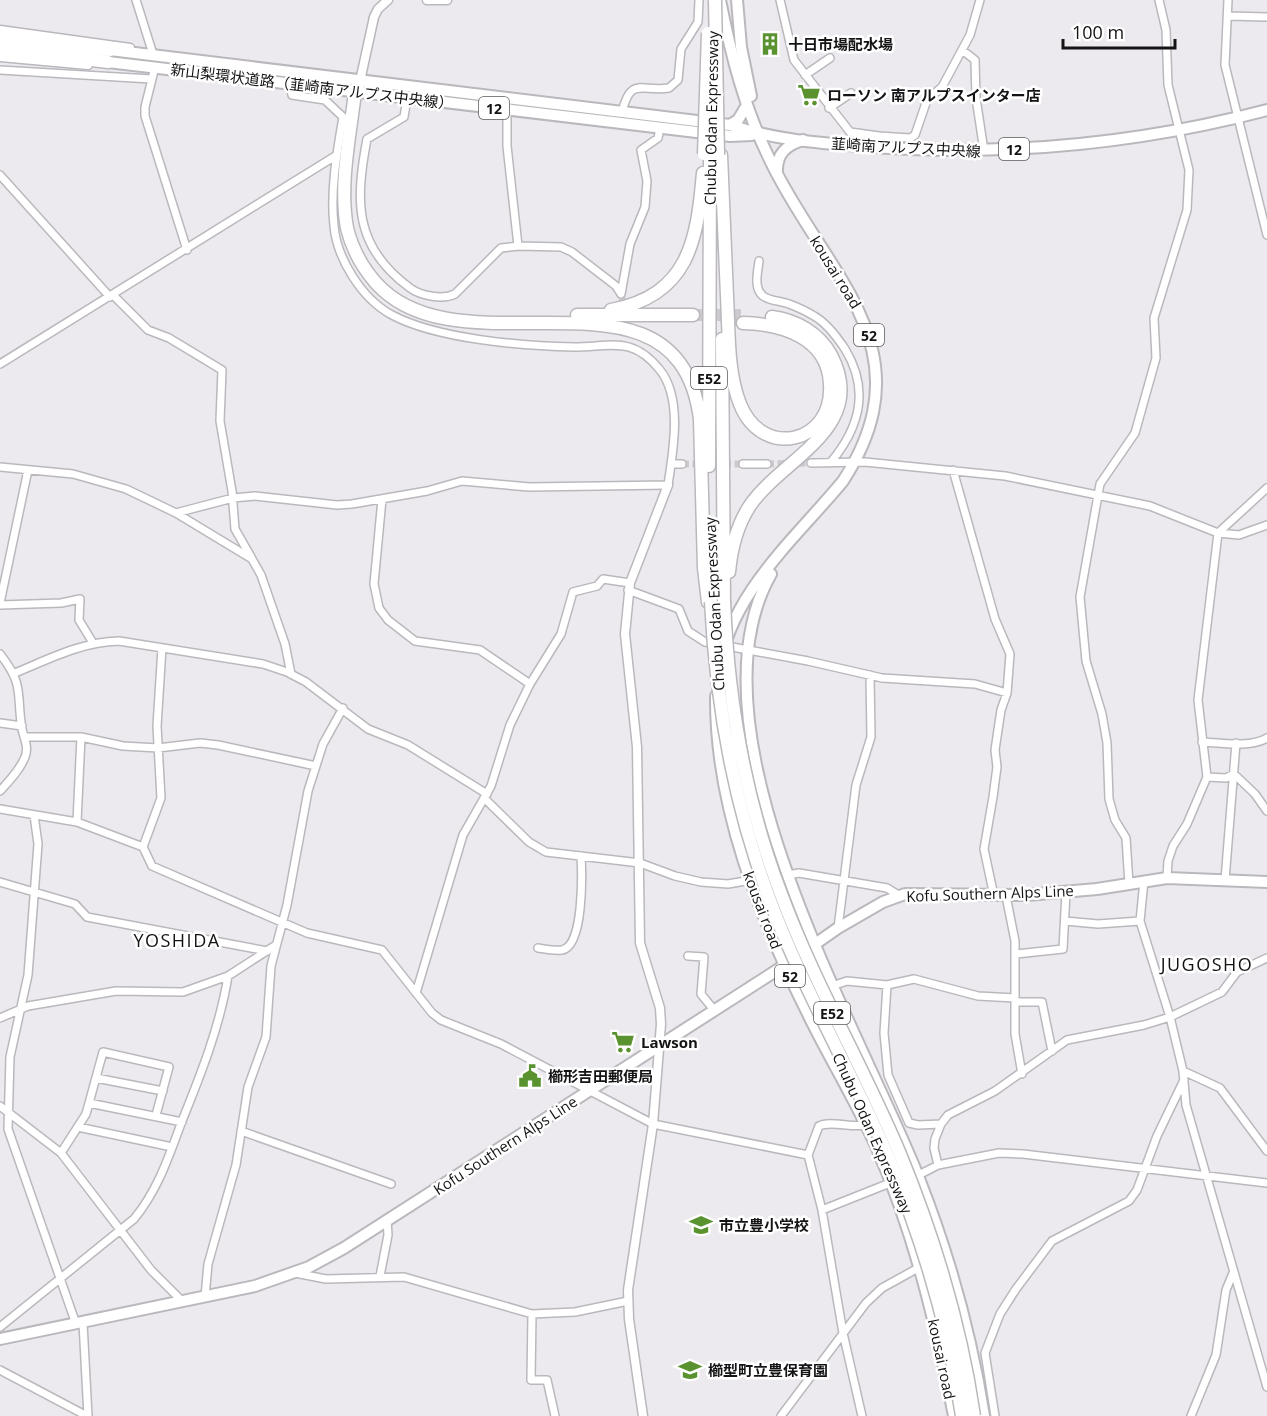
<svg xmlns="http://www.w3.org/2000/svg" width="1267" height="1416" viewBox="0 0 1267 1416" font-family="'Open Sans','Noto Sans JP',sans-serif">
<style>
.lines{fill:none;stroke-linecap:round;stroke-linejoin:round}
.minor-tunnel{stroke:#cccace;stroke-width:7;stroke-dasharray:7 3.5;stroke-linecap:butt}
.motorway-tunnel{stroke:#cccace;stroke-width:12;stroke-dasharray:12 6;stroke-linecap:butt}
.minor-casing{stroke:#bbb8bd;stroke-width:10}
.tertiary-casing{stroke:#bbb8bd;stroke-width:11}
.primary-casing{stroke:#bbb8bd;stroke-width:14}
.trunk-casing{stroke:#bbb8bd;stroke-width:14}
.motorway-casing{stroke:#bbb8bd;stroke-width:15}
.minor{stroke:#fff;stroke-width:7}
.tertiary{stroke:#fff;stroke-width:8}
.primary{stroke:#fff;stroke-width:10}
.trunk{stroke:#fff;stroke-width:10}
.motorway{stroke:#fff;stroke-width:12}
.motorway-bridge-casing{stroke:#bbb8bd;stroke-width:15;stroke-linecap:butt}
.motorway-bridge{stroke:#fff;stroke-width:12}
.labels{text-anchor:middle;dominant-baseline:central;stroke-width:5;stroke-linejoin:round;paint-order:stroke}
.shield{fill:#fff;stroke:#5a5a5b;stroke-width:1.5}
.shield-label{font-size:14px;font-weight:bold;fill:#141315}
.poi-label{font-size:15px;font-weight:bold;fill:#141315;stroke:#fff;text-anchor:start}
.street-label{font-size:15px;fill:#141315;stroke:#fff}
.quarter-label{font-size:18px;letter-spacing:1.5px;fill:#141315;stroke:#fff}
</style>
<rect width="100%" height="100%" fill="#edeaef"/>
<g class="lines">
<!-- minor-tunnel -->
<path class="minor-tunnel" d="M622 298 626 320 623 333
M682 464H743
M767 464 811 463"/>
<!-- motorway-tunnel -->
<path class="motorway-tunnel" d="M693 315H744"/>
<!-- minor casing -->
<g class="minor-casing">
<path id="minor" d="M136 0 152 51
M780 0 794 60 850 132 879 136
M1228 0 1225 65 1267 235
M1229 16 1267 17
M962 50 975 60 976 98 984 151
M0 70 151 79
M154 71 145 107V116L187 250
M805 75 830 58
M407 98 404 117 367 139C355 202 354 247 410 288 421 296 443 300 455 294L501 248 518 246 561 247 572 252 616 286 621 294 630 244 645 207 647 181 641 150 658 138 660 128
M507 98V146L518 246
M829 108 851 93
M622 112C631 76 641 92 669 88L678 80 681 49 698 22 699 0
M877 147 879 136 910 138 915 135 927 100 942 87 970 35 980 0
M0 175 110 297
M759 261C758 271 753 288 763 296 770 301 781 301 789 304 797 307 806 311 814 316 827 323 837 337 845 349 870 390 860 427 831 462
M113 295 148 330 169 338 222 370 220 421 232 491 235 529 251 557
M0 364 337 155
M811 463 865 462 1005 476 1150 506 1218 533 1239 535 1267 525
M671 464H682
M743 464H767
M0 467 73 474 126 489 176 513 252 559 261 575 285 644 291 674
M953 470 995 619 1010 654 1007 693 1001 710 995 750 997 767 993 797 984 849 994 896
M382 499 374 584 379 608 388 620 415 641 480 650 530 684
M176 513 233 498 255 496 337 505 352 504 427 491 462 481 529 487 668 485C673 451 683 399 660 370 632 335 610 347 574 347 522 346 437 339 392 315 362 299 337 259 334 226 330 190 337 152 343 117L325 100 292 95 290 84
M628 590 679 609 688 631 705 642 808 661 882 678 975 684 1007 693
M0 603 28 470
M0 605 61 603 80 599 79 620 93 643
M162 648 157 726 161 798 143 847 152 866 307 933 382 950 432 1013 441 1020 501 1044 653 1124 808 1155 822 1210 843 1333 862 1416
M0 654C25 686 16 693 22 729 24 739 29 747 25 757 20 770 9 781 0 791
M15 673C49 659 81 642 119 641L263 664 287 672 306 682 368 729 408 745 487 794
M0 723 22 726
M25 737H81L123 746 158 748 200 743 218 745 316 766
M1202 742C1221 743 1250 748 1267 738
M1207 777 1226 778 1234 774 1255 794 1267 811
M484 798 529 842 546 852 640 863 675 876 701 882 728 884 751 880
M0 809 77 822 143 847
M34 815 38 844 28 975 10 1057 8 1129 76 1324
M77 822 81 737
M788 875 799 873 887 888 900 896
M1167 878 1168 861 1173 846 1187 824 1207 777 1198 700 1218 533 1267 488
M1225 880 1236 743
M1144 881 1140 921 1170 1017 1183 1071 1186 1105 1267 1387
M0 882 75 904 87 917 267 951
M1129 884 1126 838 1115 820 1109 799 1107 743 1102 714 1086 661 1080 597 1100 484 1135 433 1156 358 1154 318 1187 210 1189 170 1168 85 1166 30 1159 0
M1006 896 1015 941V1034L1022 1074
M1065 921 1098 924 1140 921
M838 928 856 785 871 737 870 675
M538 948C545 949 555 951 562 950 584 946 582 873 581 856
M1016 954 1063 949 1066 892
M688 956 704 957 701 994 714 1010
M887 985 884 1033 888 1075 909 1123 918 1125 941 1124
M832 986 847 981 887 985 914 979 978 996 1015 998
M416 993 463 835 491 786 510 725 530 684 561 634 573 592 597 586 603 579 630 583
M1015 1002H1042L1052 1051
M0 1018 28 1006 116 991 183 992 228 976 276 945
M1183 1071 1220 1088 1267 1151
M96 1078 163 1091
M89 1103 182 1122
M0 1106 61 1153 151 1270 183 1302
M78 1127 172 1147
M241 1131 391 1184
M61 1153 86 1114 103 1052 169 1067 156 1115
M808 1155 819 1126C830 1120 851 1128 865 1125
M938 1165 934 1148 935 1139 941 1124 948 1115 995 1091 1067 1040 1144 1025 1170 1017 1222 992 1237 972 1267 958
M915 1177 938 1165 999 1153 1023 1154 1267 1183
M822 1210 895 1181
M295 1273 326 1279 404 1277 532 1314 575 1312 628 1301
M380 1276 388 1235 387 1220
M205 1297 208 1264 236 1165 248 1087 266 1037 271 966 287 905 308 791 323 744 343 708
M532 1314 531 1380H547L555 1416
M83 1323 88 1416
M0 1327 134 1219C158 1190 169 1156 182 1121 201 1074 220 1026 228 976
M0 1370 87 1416
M781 1416 866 1303 882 1288 920 1267
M995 1416 985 1353 1000 1314 1016 1289 1052 1241 1129 1201 1137 1190 1157 1136 1184 1080
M1191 1416 1216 1355 1226 1290 1233 1273"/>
</g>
<!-- tertiary casing -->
<g class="tertiary-casing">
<path id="tertiary" d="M427 0H447
M0 30 130 48
M0 57 88 65
M360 81 374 17 378 9 388 0
M643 1416 629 1319 628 1290 653 1124 661 1024 660 1008 640 943 637 747 625 634 630 583 668 485"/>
</g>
<!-- primary casing -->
<g class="primary-casing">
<path id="primary" d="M110 50 730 125C772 139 816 143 860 146 998 157 1134 145 1267 110
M108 62 730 136 752 135
M0 1339 255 1286 309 1267 344 1248 785 965 838 928 883 902 905 894 1027 895 1097 889 1167 878 1267 882"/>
</g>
<!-- trunk casing -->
<g class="trunk-casing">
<path id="trunk" d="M737 0 741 47 751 96
M730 125 738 120 747 105
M777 173C776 154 786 145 803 140
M771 574C682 730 858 1026 918 1176 949 1254 971 1334 984 1416
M719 671C729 594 796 538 843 481 930 347 824 274 770 160 745 110 731 55 720 0
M716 696C715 807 760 918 809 1016 830 1059 856 1101 876 1146 914 1232 936 1324 954 1416"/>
</g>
<!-- motorway casing -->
<g class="motorway-casing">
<path id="motorway" d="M0 37 110 50
M0 49 108 62
M360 81 355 92C350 136 339 184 347 228 352 249 362 267 376 283 462 379 678 248 700 419L704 568 708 602
M721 155C723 202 725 249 727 296 729 331 727 371 740 404 762 460 834 444 830 384 828 337 781 324 743 323
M611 310C689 295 697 241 703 173
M577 315H693
M722 339 724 601
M709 466 710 154
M729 572C731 550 737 526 749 507 780 459 870 429 831 355 819 333 796 320 772 317"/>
</g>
<!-- minor -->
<use href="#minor" class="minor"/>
<!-- tertiary -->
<use href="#tertiary" class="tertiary"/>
<!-- primary -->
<use href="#primary" class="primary"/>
<!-- trunk -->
<use href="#trunk" class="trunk"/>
<!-- motorway -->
<use href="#motorway" class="motorway"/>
<!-- motorway-bridge casing -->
<g class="motorway-bridge-casing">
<path id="motorway-bridge" d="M715 0 718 155
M704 154 708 33
M724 601C728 701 745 800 781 894 814 983 863 1066 900 1154 934 1237 961 1327 974 1416
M711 602C716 703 733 800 768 895 801 986 851 1070 889 1159 923 1241 949 1328 962 1416"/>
</g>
<!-- motorway-bridge -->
<use href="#motorway-bridge" class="motorway-bridge"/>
</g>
<!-- icons -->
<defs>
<g id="building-bare" transform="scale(1.8)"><path d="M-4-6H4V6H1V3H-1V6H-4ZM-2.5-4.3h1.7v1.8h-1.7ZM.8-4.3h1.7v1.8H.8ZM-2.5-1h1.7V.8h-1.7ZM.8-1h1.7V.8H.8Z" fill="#59922f" stroke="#fff" stroke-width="2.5" paint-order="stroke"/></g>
<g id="supermarket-bare" transform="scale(1.8)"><path d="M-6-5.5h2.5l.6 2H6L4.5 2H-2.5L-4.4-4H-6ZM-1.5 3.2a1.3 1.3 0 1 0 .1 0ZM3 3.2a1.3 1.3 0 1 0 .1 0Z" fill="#59922f" stroke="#fff" stroke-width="2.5" paint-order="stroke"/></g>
<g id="civic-bare" transform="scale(1.8)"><path d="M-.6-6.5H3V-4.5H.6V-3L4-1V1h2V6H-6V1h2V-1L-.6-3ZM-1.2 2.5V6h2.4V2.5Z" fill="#59922f" stroke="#fff" stroke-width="2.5" paint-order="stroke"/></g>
<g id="school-bare" transform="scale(1.8)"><path d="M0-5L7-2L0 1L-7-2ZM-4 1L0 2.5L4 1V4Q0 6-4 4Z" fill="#59922f" stroke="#fff" stroke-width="2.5" paint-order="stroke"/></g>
</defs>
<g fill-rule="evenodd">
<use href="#building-bare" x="770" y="44"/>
<use href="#supermarket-bare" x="809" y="95"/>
<use href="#supermarket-bare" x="623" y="1042"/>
<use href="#civic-bare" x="530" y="1076"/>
<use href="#school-bare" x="701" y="1225"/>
<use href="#school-bare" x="690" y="1370"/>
</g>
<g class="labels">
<!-- shield labels -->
<g class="shield">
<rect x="479" y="97" width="30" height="22" rx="4.5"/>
<rect x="999" y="138" width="30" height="22" rx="4.5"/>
<rect x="854" y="324" width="30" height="22" rx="4.5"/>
<rect x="691" y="367" width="36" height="22" rx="4.5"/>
<rect x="775" y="965" width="30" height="22" rx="4.5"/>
<rect x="814" y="1002" width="36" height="22" rx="4.5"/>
</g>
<g class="shield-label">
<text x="494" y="108">12</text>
<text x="1014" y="149">12</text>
<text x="869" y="335">52</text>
<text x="709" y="378">E52</text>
<text x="790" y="976">52</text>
<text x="832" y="1013">E52</text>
</g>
<!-- poi labels -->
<g class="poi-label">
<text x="788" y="44">十日市場配水場</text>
<text x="827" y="95">ローソン 南アルプスインター店</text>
<text x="641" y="1042">Lawson</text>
<text x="548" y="1076">櫛形吉田郵便局</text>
<text x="719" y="1225">市立豊小学校</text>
<text x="708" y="1370">櫛型町立豊保育園</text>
</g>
<!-- street labels -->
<g class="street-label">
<text transform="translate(312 86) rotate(7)">新山梨環状道路（韮崎南アルプス中央線）</text>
<text transform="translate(711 118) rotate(-89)">Chubu Odan Expressway</text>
<text transform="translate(906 147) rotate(3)">韮崎南アルプス中央線</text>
<text transform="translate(836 272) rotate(58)">kousai road</text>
<text transform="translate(714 604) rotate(-93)">Chubu Odan Expressway</text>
<text transform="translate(990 893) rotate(-2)">Kofu Southern Alps Line</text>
<text transform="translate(763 910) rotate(69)">kousai road</text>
<text transform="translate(873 1133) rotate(66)">Chubu Odan Expressway</text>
<text transform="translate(505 1145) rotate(-33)">Kofu Southern Alps Line</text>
<text transform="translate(942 1359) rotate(78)">kousai road</text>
</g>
<!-- quarter labels -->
<g class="quarter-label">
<text x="177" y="940">YOSHIDA</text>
<text x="1207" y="964">JUGOSHO</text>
</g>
</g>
<!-- scale -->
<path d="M1063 39v9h112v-9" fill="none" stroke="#141315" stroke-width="3"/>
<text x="1072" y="39" font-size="18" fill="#141315" stroke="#ffffff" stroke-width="4.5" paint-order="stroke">100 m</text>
</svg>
